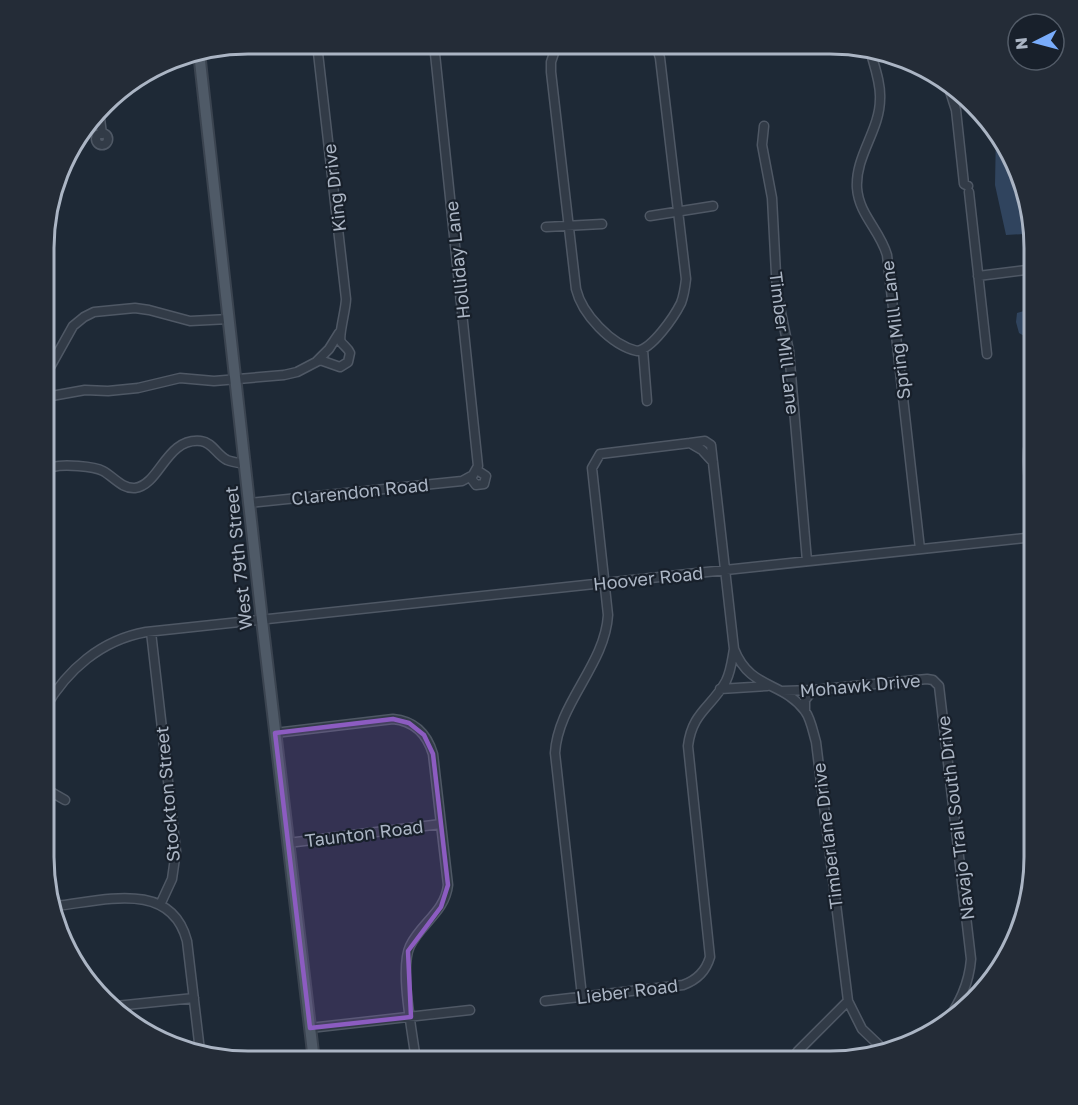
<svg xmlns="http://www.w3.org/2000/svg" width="1078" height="1105" viewBox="0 0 1078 1105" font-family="'Golos Text',sans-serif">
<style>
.water{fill:#30445e}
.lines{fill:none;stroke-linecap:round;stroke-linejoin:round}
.minor-casing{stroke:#4f5865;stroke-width:11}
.major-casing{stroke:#3b4450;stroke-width:14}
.minor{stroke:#323b47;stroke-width:8}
.major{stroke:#4f5a67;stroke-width:10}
.marked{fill:#8c5cc1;fill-opacity:0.2;stroke:#8c5cc1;stroke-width:4.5;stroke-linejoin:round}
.labels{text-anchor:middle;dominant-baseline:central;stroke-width:4.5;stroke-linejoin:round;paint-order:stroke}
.street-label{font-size:18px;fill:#abb5c4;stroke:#18202b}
.rim{fill:none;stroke:#abb5c4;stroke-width:3}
</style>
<rect width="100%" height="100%" fill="#1e2936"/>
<!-- water -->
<path class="water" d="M996 131 1000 134 1026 210 1025 234 1006 235 995 185Z
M1024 311 1034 313V339L1031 340 1019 333 1016 322 1017 313Z"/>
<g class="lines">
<!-- minor casing -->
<g class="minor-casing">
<path id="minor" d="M557 44 551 62V72L576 289C582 314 611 345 637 351 652 349 674 317 681 303 684 295 685 288 686 279L660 58 656 45
M870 50C874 65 881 83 880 99 880 130 855 156 857 188 859 215 880 230 887 255L920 549
M948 85 956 110 964 184 968 186
M99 111 102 134
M764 126 762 145 772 198 777 293 789 351 807 561
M96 139a6 6 0 1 1 12 0a6 6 0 1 1-12 0Z
M969 192 987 354
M650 216 713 206
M546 227 602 224
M978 276 1034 269
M643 350 647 401
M317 361 329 349 339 333
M49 369 73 326 84 317 94 312 135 308 149 310 190 321 229 319
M46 397 85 390 108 391 138 388 180 378 214 381 284 375 297 372 320 360 340 367 348 362 350 353C348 348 344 346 341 342 338 336 346 309 346 299L317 44
M1034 429C1024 446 1027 480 1034 499
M46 473C48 471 50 468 53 467 63 464 94 466 103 471 114 477 122 489 135 488 160 485 166 437 201 441 212 442 217 455 227 460 232 462 239 463 245 464
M470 477 476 485 484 484 486 476 477 470
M249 503 462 481 473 475 478 466 434 44
M151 632 176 851 172 879 160 905
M734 649C750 690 783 681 805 711 811 719 813 732 816 742L848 1001 862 1029 882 1048
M720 689 767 686
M782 691 813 690 927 679 933 680 939 686 971 959C969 985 959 1003 945 1025
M45 708C67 670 101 640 146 632L1034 537
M805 711V700L813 690
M275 733 393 719C414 721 427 734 433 754L448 885C445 912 421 923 410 946 399 969 413 1035 416 1061
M44 788 65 800
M288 843 441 824
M56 906C102 901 171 879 187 941L200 1051
M582 996 555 753C558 703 605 665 608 615L592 468 600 454 690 443 702 450 713 462
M545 1001 683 985C697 980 706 971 710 957L688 746C692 712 712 707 726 681 731 671 732 660 734 649L711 445 705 441 690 443
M116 1006 194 998
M310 1028 470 1010
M791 1061 798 1051 848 1001"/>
</g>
<!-- major casing -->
<g class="major-casing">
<path id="major" d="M199 52 262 620 314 1061"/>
</g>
<!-- minor -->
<use href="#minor" class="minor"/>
<!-- major -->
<use href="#major" class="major"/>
</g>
<!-- marked area -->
<path class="marked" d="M393 719 409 723 424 735 433 754 448 885 441 907 408 951 411 1017 310 1028 275 733Z"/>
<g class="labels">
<!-- street labels -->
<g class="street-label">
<text transform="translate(334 188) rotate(-97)">King Drive</text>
<text transform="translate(457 260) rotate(-96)">Holliday Lane</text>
<text transform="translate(895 330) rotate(-97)">Spring Mill Lane</text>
<text transform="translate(785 343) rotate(83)">Timber Mill Lane</text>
<text transform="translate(360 491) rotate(-6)">Clarendon Road</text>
<text transform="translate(238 558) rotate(-96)">West 79th Street</text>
<text transform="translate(648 578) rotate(-6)">Hoover Road</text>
<text transform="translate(860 685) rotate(-5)">Mohawk Drive</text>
<text transform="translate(167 794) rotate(-95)">Stockton Street</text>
<text transform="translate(955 818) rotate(-97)">Navajo Trail South Drive</text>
<text transform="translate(364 833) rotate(-7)">Taunton Road</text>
<text transform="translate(827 836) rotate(-97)">Timberlane Drive</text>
<text transform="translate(627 991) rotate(-7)">Lieber Road</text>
</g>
</g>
<!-- crop -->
<path d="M0 0H1078V1105H0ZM248 54H830A194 194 0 0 1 1024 248V857A194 194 0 0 1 830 1051H248A194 194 0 0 1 54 857V248A194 194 0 0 1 248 54Z" fill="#242c37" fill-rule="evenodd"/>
<path class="rim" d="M248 54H830A194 194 0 0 1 1024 248V857A194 194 0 0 1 830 1051H248A194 194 0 0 1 54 857V248A194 194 0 0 1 248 54Z"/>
<!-- north arrow -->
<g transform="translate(1036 42) rotate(264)"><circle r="28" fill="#18202b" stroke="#535c68" stroke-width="1.5"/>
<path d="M0-4.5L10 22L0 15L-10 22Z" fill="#79acfb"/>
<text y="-9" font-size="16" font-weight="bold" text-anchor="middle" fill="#abb5c4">N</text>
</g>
</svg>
